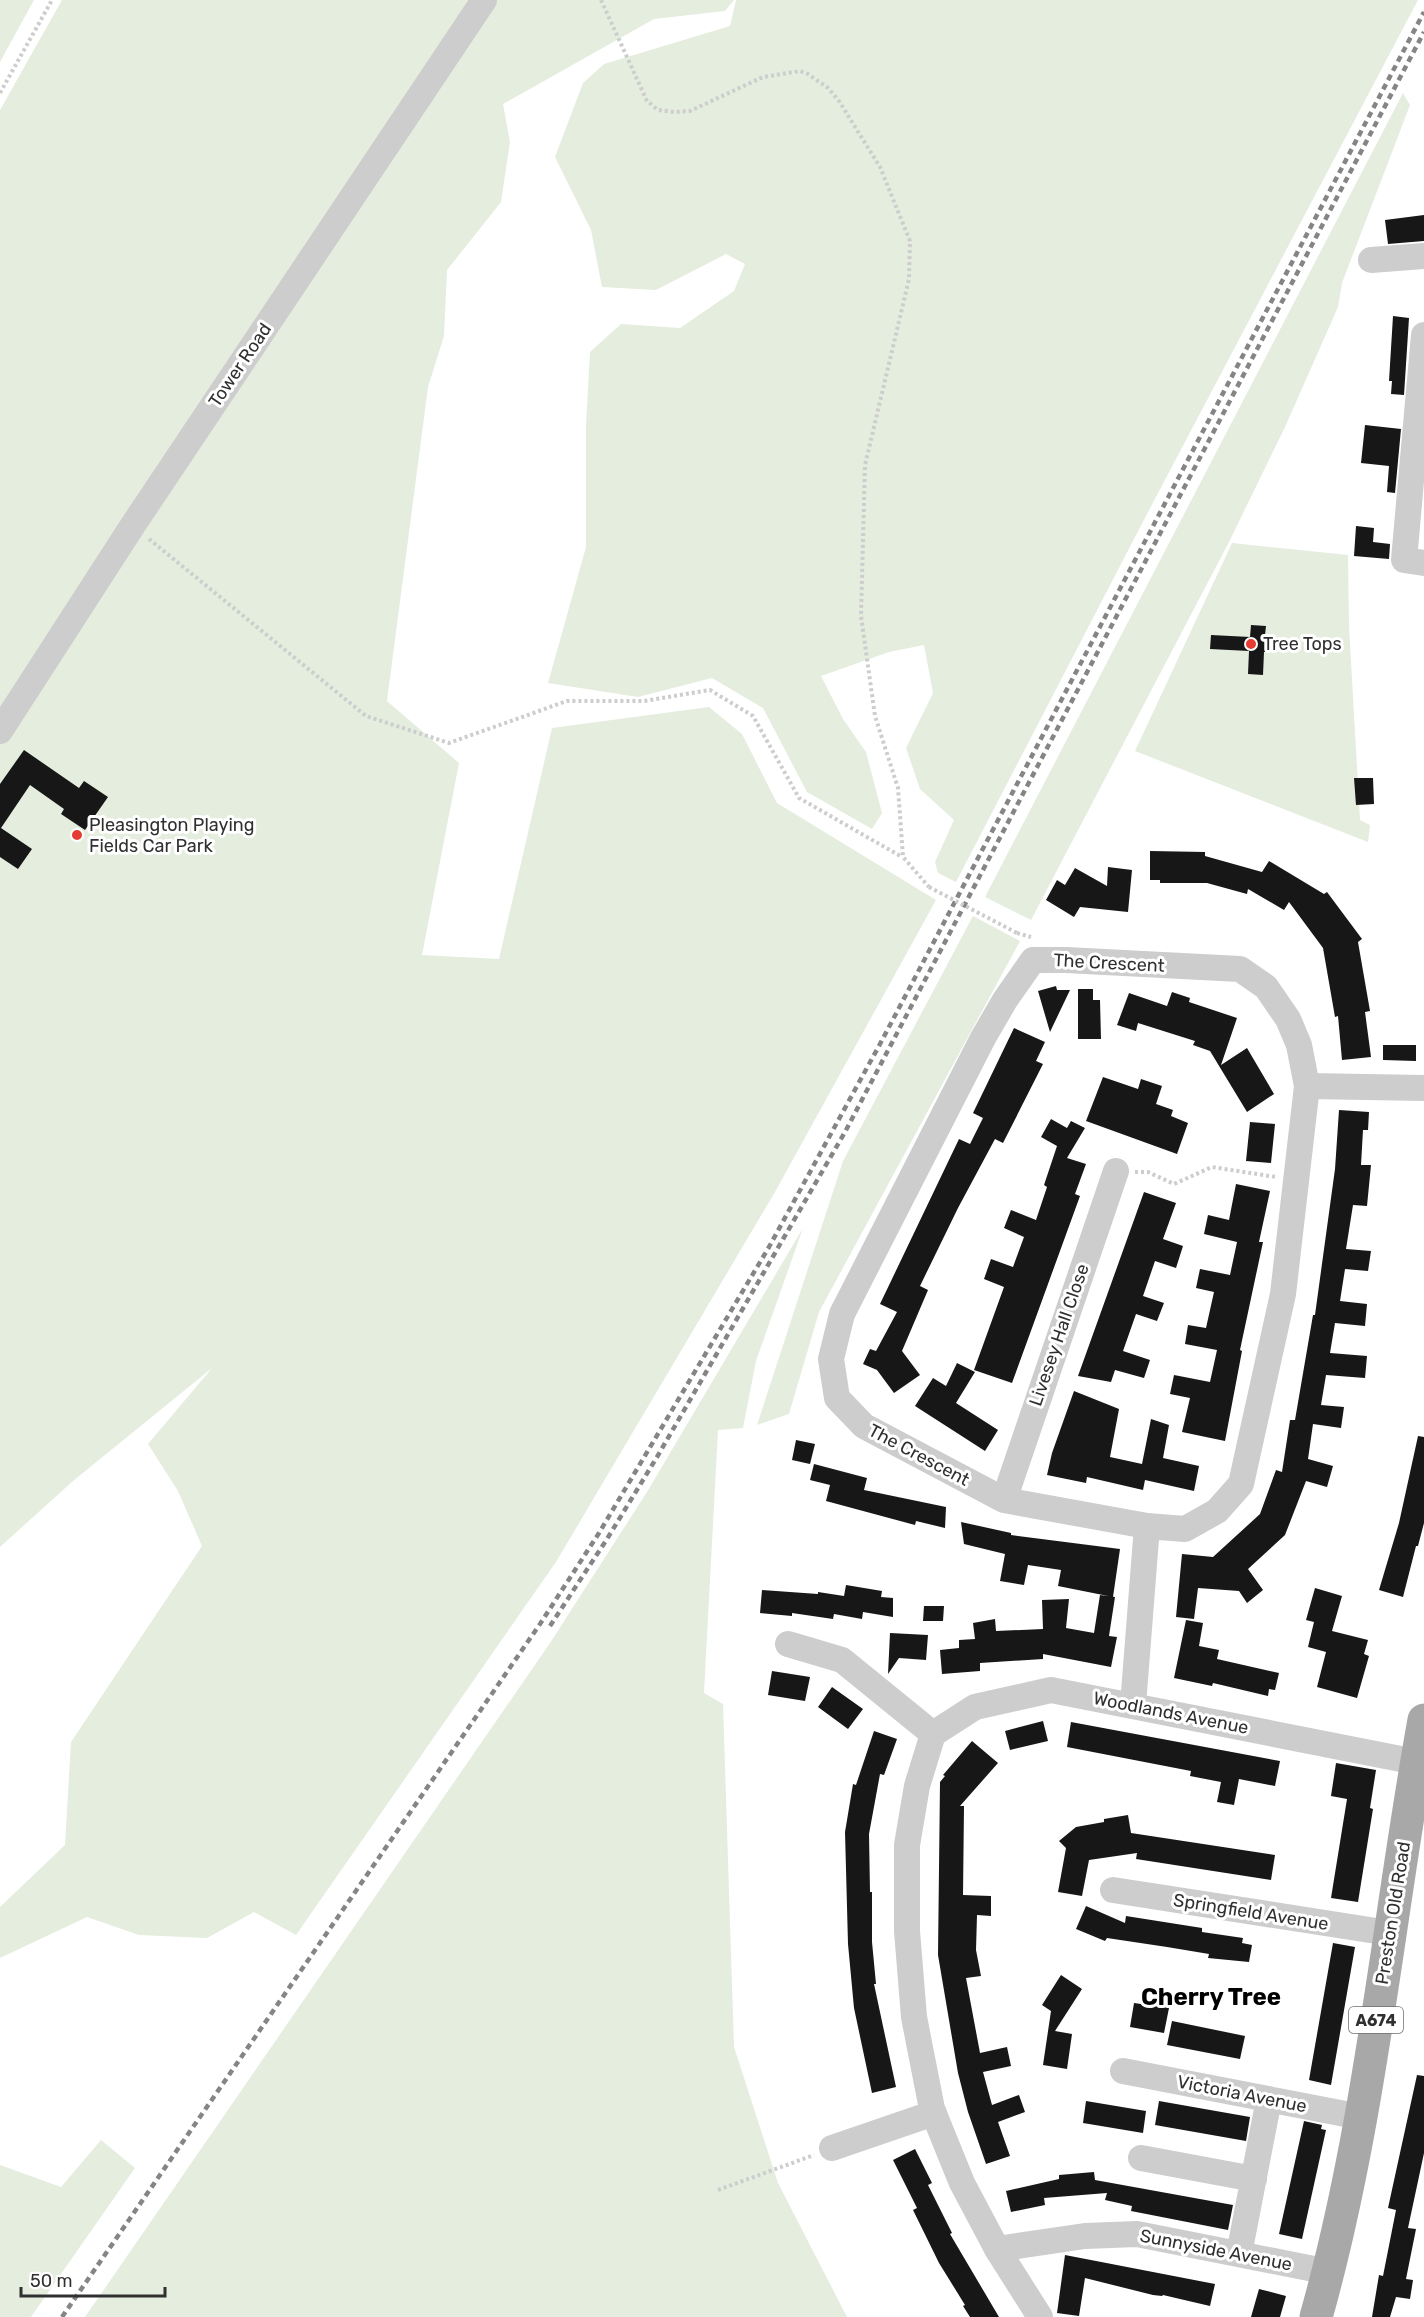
<svg xmlns="http://www.w3.org/2000/svg" width="1424" height="2317" viewBox="0 0 1424 2317" font-family="Rubik,sans-serif">
<style>
.green{fill:#e4edde}
.building{fill:#171717}
.lines{fill:none;stroke-linecap:round;stroke-linejoin:round}
.path{stroke:#cdcdcd;stroke-width:4;stroke-dasharray:3 3;stroke-linecap:butt}
.minor{stroke:#cdcdcd;stroke-width:26}
.major{stroke:#a8a8a8;stroke-width:33}
.rail{stroke:#858585;stroke-width:4.5;stroke-dasharray:6 4.5;stroke-linecap:butt}
.path-bridge{stroke:#cdcdcd;stroke-width:4;stroke-dasharray:3 3;stroke-linecap:butt}
.poi-dot{fill:#e53c34;stroke:#fff;stroke-width:2}
.labels{text-anchor:middle;dominant-baseline:central;stroke-width:6;stroke-linejoin:round;paint-order:stroke}
.shield{fill:#fff;stroke:#6e6e6e;stroke-width:1.5}
.shield-label{font-size:16px;font-weight:bold;fill:#303030}
.street-label{font-size:18px;fill:#303030;stroke:#fff}
.poi-label{font-size:18px;fill:#303030;stroke:#fff;text-anchor:start}
.district-label{font-size:24px;font-weight:bold;fill:#000;stroke:#fff}
</style>
<rect width="100%" height="100%" fill="#fff"/>
<!-- green -->
<path class="green" d="M0 0H34L0 62Z
M62 0H734L725 11 654 19 503 104 510 142 501 202 447 270 444 336 428 387 387 701 459 763 422 955 499 959 552 728 709 707 742 734 777 803 936 900 775 1192 556 1562 296 1935 254 1912 207 1938 139 1935 87 1917 0 1958V1907L65 1845 71 1742 202 1546 178 1491 148 1444 212 1368 73 1481 0 1547V110Z
M736 0H1418L1147 514 956 882 938 873 935 862 954 820 920 789 906 748 933 693 924 645 889 652 821 676 843 719 866 752 882 813 872 829 807 792 763 708 712 678 638 697 548 683 586 547V425L590 352 621 324 680 328 734 291 745 264 726 254 656 290 602 287 591 230 555 157 583 83 604 64 730 26Z
M1403 93 1410 105 1342 283 1338 307 1285 427 1229 542 1031 920 985 897Z
M1232 543 1348 555 1349 626 1360 820 1370 825 1368 842 1135 751Z
M973 916 1020 941 819 1312 789 1414 757 1425 843 1161Z
M803 1228 756 1361 743 1428 718 1430 704 1693 723 1704 734 2047 778 2183 847 2317H85L550 1643 647 1492Z
M101 2140 135 2168 31 2317H0V2165L61 2187Z"/>
<!-- building -->
<path class="building" d="M1424 215V241L1388 244 1385 220Z
M1393 316 1409 318 1404 395 1391 394 1392 381H1389Z
M1365 425 1401 429 1395 493 1387 492 1389 466 1361 463Z
M1356 526 1374 528 1373 542 1390 544 1389 559 1354 556Z
M1251 625 1266 626 1265 635H1270L1269 652H1264L1263 675 1248 674 1249 651 1210 649 1211 635 1250 637Z
M24 750 79 788 84 781 108 797 85 830 61 814 64 809 30 785 1 828 32 849 18 869 0 857V784Z
M1354 778H1373L1374 804 1356 805Z
M1150 851 1205 852V856L1262 872 1269 861 1324 894 1327 892 1362 939 1358 942 1370 1011 1365 1012 1371 1057 1342 1060 1338 1016 1335 1017 1323 948 1289 902 1284 910 1248 889 1247 894 1207 883H1160V880H1150Z
M1108 867 1132 870 1128 912 1080 907 1074 917 1046 900 1057 880 1065 885 1075 868 1107 886Z
M1056 986 1057 990H1070L1050 1032 1038 991Z
M1078 989H1093V1000H1100L1101 1039H1078Z
M1172 992 1190 998 1189 1002 1237 1018 1221 1065 1247 1048 1274 1094 1247 1112 1210 1051 1193 1045 1195 1041 1138 1023 1136 1031 1117 1025 1129 993 1167 1006Z
M1014 1028 1045 1042 1036 1061 1043 1064 1003 1143 995 1139 958 1208 920 1286 928 1290 902 1351 920 1375 894 1393 877 1370 863 1364 870 1349 876 1351 897 1312 880 1304 959 1139 970 1144 983 1118 973 1113Z
M1383 1045H1416V1061L1383 1060Z
M1103 1077 1138 1089 1141 1079 1162 1086 1156 1104 1173 1110 1171 1116 1188 1123 1177 1154 1086 1121Z
M1339 1110 1369 1112 1368 1130H1363L1361 1165H1371L1367 1206 1353 1205 1346 1249 1371 1251 1368 1271 1345 1269 1340 1301 1367 1304 1365 1326 1335 1323 1330 1353 1367 1356 1365 1378 1326 1375 1321 1405 1344 1407 1341 1428 1313 1424 1308 1459 1333 1466 1327 1487 1306 1481 1285 1535 1248 1569 1263 1590 1247 1603 1239 1591 1198 1588 1194 1619 1176 1617 1182 1554 1213 1557 1260 1514 1276 1470 1282 1472 1290 1420H1295L1313 1315H1315L1335 1169Z
M1051 1119 1067 1128 1071 1121 1085 1128 1067 1158 1086 1164 1075 1194 1080 1196 1012 1383 974 1370 1004 1287 984 1279 991 1259 1013 1267 1024 1237 1004 1228 1011 1210 1036 1220 1047 1187 1044 1185 1057 1146 1041 1137Z
M1250 1122 1275 1124 1271 1163 1246 1161Z
M1236 1184 1270 1191 1259 1242H1263L1240 1350 1242 1351 1225 1441 1182 1432 1190 1398 1170 1394 1174 1375 1210 1382 1217 1350 1185 1344 1188 1325 1206 1328 1214 1292 1196 1288 1200 1269 1230 1275 1237 1242 1204 1234 1208 1215 1229 1220Z
M1144 1192 1176 1203 1163 1239 1183 1246 1176 1268 1155 1261 1143 1296 1164 1303 1157 1321 1136 1314 1123 1351 1150 1360 1144 1378 1115 1370 1111 1382 1078 1376Z
M957 1363 975 1372 956 1403 998 1430 985 1451 915 1406 933 1378 946 1386Z
M1074 1391 1119 1409 1110 1457 1142 1464 1151 1419 1169 1425 1163 1458 1199 1466 1194 1491 1145 1480 1143 1490 1087 1477 1086 1483 1047 1475 1052 1453Z
M1418 1436 1424 1437V1523L1418 1546H1416L1403 1597 1379 1590 1399 1523Z
M796 1440 815 1444 810 1464 792 1460Z
M814 1464 867 1478 864 1490 946 1507 945 1528 916 1521 915 1525 826 1501 830 1485 810 1480Z
M961 1522 1011 1533V1535L1120 1549 1113 1597 1058 1586 1061 1570 1028 1565 1024 1585 1000 1581 1005 1554 964 1544Z
M846 1585 882 1591 881 1597 893 1598V1617L863 1612 862 1619 834 1614 833 1619 792 1613V1616L760 1613 762 1590 818 1594V1592L844 1596Z
M1315 1588 1342 1596 1332 1631 1368 1640 1364 1654 1369 1656 1357 1698 1317 1687 1326 1652 1308 1647 1314 1622 1306 1620Z
M1100 1595 1115 1597 1109 1636 1117 1637 1111 1667 1043 1654V1659L980 1663V1671L942 1674 940 1650 959 1648V1640L975 1639 973 1623 995 1619 996 1631 1043 1629 1042 1600 1069 1599 1066 1628 1094 1633Z
M924 1606H944L943 1621H923Z
M1186 1620 1203 1623 1199 1646 1219 1650 1217 1659 1279 1673 1275 1690 1269 1689 1268 1696 1213 1683 1212 1686 1174 1678Z
M890 1633 928 1635 926 1660 899 1658 888 1674Z
M772 1671 810 1677 805 1701 768 1695Z
M832 1687 863 1709 848 1729 818 1707Z
M1043 1721 1048 1741 1010 1750 1005 1731Z
M1071 1722 1280 1761 1275 1786 1239 1779 1234 1805 1217 1802 1221 1782 1190 1776 1191 1771 1067 1747Z
M874 1731 897 1739 884 1775 880 1774 869 1834 870 1892H872V1942L876 1984H874L896 2087 872 2093 854 2008 848 1944 845 1832 853 1784 856 1785Z
M972 1741 998 1763 960 1806H964L963 1895 991 1896V1916L977 1915 976 1950 981 1976 966 1978 980 2053 1007 2047 1011 2066 983 2072 992 2105 1019 2095 1025 2112 998 2122 1010 2156 986 2164 968 2112 958 2073 938 1955 940 1782 945 1776 943 1775Z
M1336 1763 1376 1770 1370 1808 1373 1809 1358 1902 1331 1898 1347 1799 1331 1796Z
M1128 1815 1131 1833 1275 1855 1271 1880 1136 1859 1137 1853 1089 1860 1082 1896 1058 1892 1066 1848 1059 1841 1076 1827 1104 1822V1819Z
M1086 1906 1125 1923 1126 1916 1202 1928V1932L1243 1938 1242 1943 1252 1945 1249 1962 1208 1958 1209 1954 1167 1947 1107 1938 1105 1941 1076 1929Z
M1333 1943 1355 1947 1331 2085 1309 2080Z
M1061 1975 1082 1989 1055 2031 1072 2034 1067 2069 1043 2065 1051 2011 1042 2005Z
M1134 2003 1169 2008 1164 2033 1130 2027Z
M1172 2021 1245 2036 1240 2059 1167 2045Z
M1417 2075 1424 2076V2153L1408 2228 1416 2229 1406 2279 1413 2280 1410 2299 1396 2297 1390 2317H1372L1379 2275 1383 2276 1396 2210 1388 2208Z
M1086 2101 1146 2111 1143 2133 1083 2123Z
M1159 2101 1250 2117 1246 2141 1155 2125Z
M1304 2121 1322 2125 1321 2129 1326 2130 1302 2239 1279 2234Z
M915 2149 932 2183 928 2185 952 2233 950 2234 999 2317H970L963 2306 965 2305 939 2263 913 2210 917 2208 893 2160Z
M1094 2172 1095 2180 1233 2205 1228 2230 1131 2211 1132 2206 1105 2200 1107 2193 1044 2198 1045 2205 1011 2212 1006 2191 1059 2179V2175Z
M1065 2255 1215 2284 1210 2306 1163 2295 1162 2296 1153 2295 1085 2278 1079 2316 1057 2313Z
M1259 2289 1286 2296 1280 2317H1251Z"/>
<g class="lines">
<!-- path -->
<path class="path" d="M601 0 647 101 658 110 674 112 690 111 763 77 800 71 808 74 828 88 839 101 880 167 910 241 909 279 865 465 861 616 875 716 898 788 903 857 929 887
M0 93 52 0
M149 539 366 716 449 743 567 701H644L710 690 753 716 799 798 902 857
M1017 933 1031 937
M1135 1172H1148L1174 1184 1212 1167 1276 1177
M718 2190 814 2155"/>
<!-- minor -->
<path class="minor" d="M1371 260 1424 256
M1424 335 1404 560 1424 563
M0 731 133 525 484 0
M1033 960H1066L1240 969 1266 987 1288 1019 1299 1045 1307 1086 1283 1294 1241 1484 1217 1511 1185 1529 1147 1526 1004 1500 864 1426 837 1398 831 1359 842 1314 983 1038 1005 1000Z
M1307 1086 1424 1088
M1004 1500 1116 1171
M788 1644 842 1660 933 1734
M1133 1705 1147 1526
M1113 1890 1389 1933
M1123 2071 1361 2117
M832 2148 934 2113
M1141 2158 1254 2179
M997 2249 1085 2236 1137 2234 1329 2272
M1239 2254 1269 2099
M1040 2317 997 2249 962 2183 932 2109 914 2017 907 1931V1845L917 1786 933 1734 975 1707 1051 1690 1416 1762"/>
<!-- major -->
<path class="major" d="M1316 2317C1371 2122 1388 1919 1424 1720"/>
<!-- rail -->
<path class="rail" d="M550 1626 607 1539 657 1457 845 1132 1424 32
M62 2317 540 1624 599 1533 769 1247 880 1044 1424 12"/>
<!-- path-bridge -->
<path class="path-bridge" d="M929 887 1017 933"/>
</g>
<!-- markers -->
<g class="poi-dot">
<circle cx="1251" cy="644" r="6"/>
<circle cx="77" cy="835" r="6"/>
</g>
<g class="labels">
<!-- shield labels -->
<rect class="shield" x="1349" y="2007" width="54" height="26" rx="4.5"/>
<g class="shield-label">
<text x="1376" y="2020">A674</text>
</g>
<!-- street labels -->
<g class="street-label">
<text transform="translate(240 365) rotate(-56)">Tower Road</text>
<text transform="translate(1109 963) rotate(3)">The Crescent</text>
<text transform="translate(1059 1335) rotate(-71)">Livesey Hall Close</text>
<text transform="translate(919 1455) rotate(28)">The Crescent</text>
<text transform="translate(1171 1713) rotate(11)">Woodlands Avenue</text>
<text transform="translate(1251 1912) rotate(9)">Springfield Avenue</text>
<text transform="translate(1393 1913) rotate(-81)">Preston Old Road</text>
<text transform="translate(1242 2094) rotate(11)">Victoria Avenue</text>
<text transform="translate(1216 2250) rotate(11)">Sunnyside Avenue</text>
</g>
<!-- poi labels -->
<g class="poi-label">
<text x="1263" y="644">Tree Tops</text>
<text x="89" y="825">Pleasington Playing<tspan x="89" dy="21">Fields Car Park</tspan></text>
</g>
<!-- district labels -->
<g class="district-label">
<text x="1211" y="1997">Cherry Tree</text>
</g>
</g>
<!-- scale -->
<path d="M21 2287v9h144v-9" fill="none" stroke="#303030" stroke-width="3"/>
<text x="30" y="2287" font-size="18" fill="#303030" stroke="#ffffff" stroke-width="4.5" paint-order="stroke">50 m</text>
</svg>
